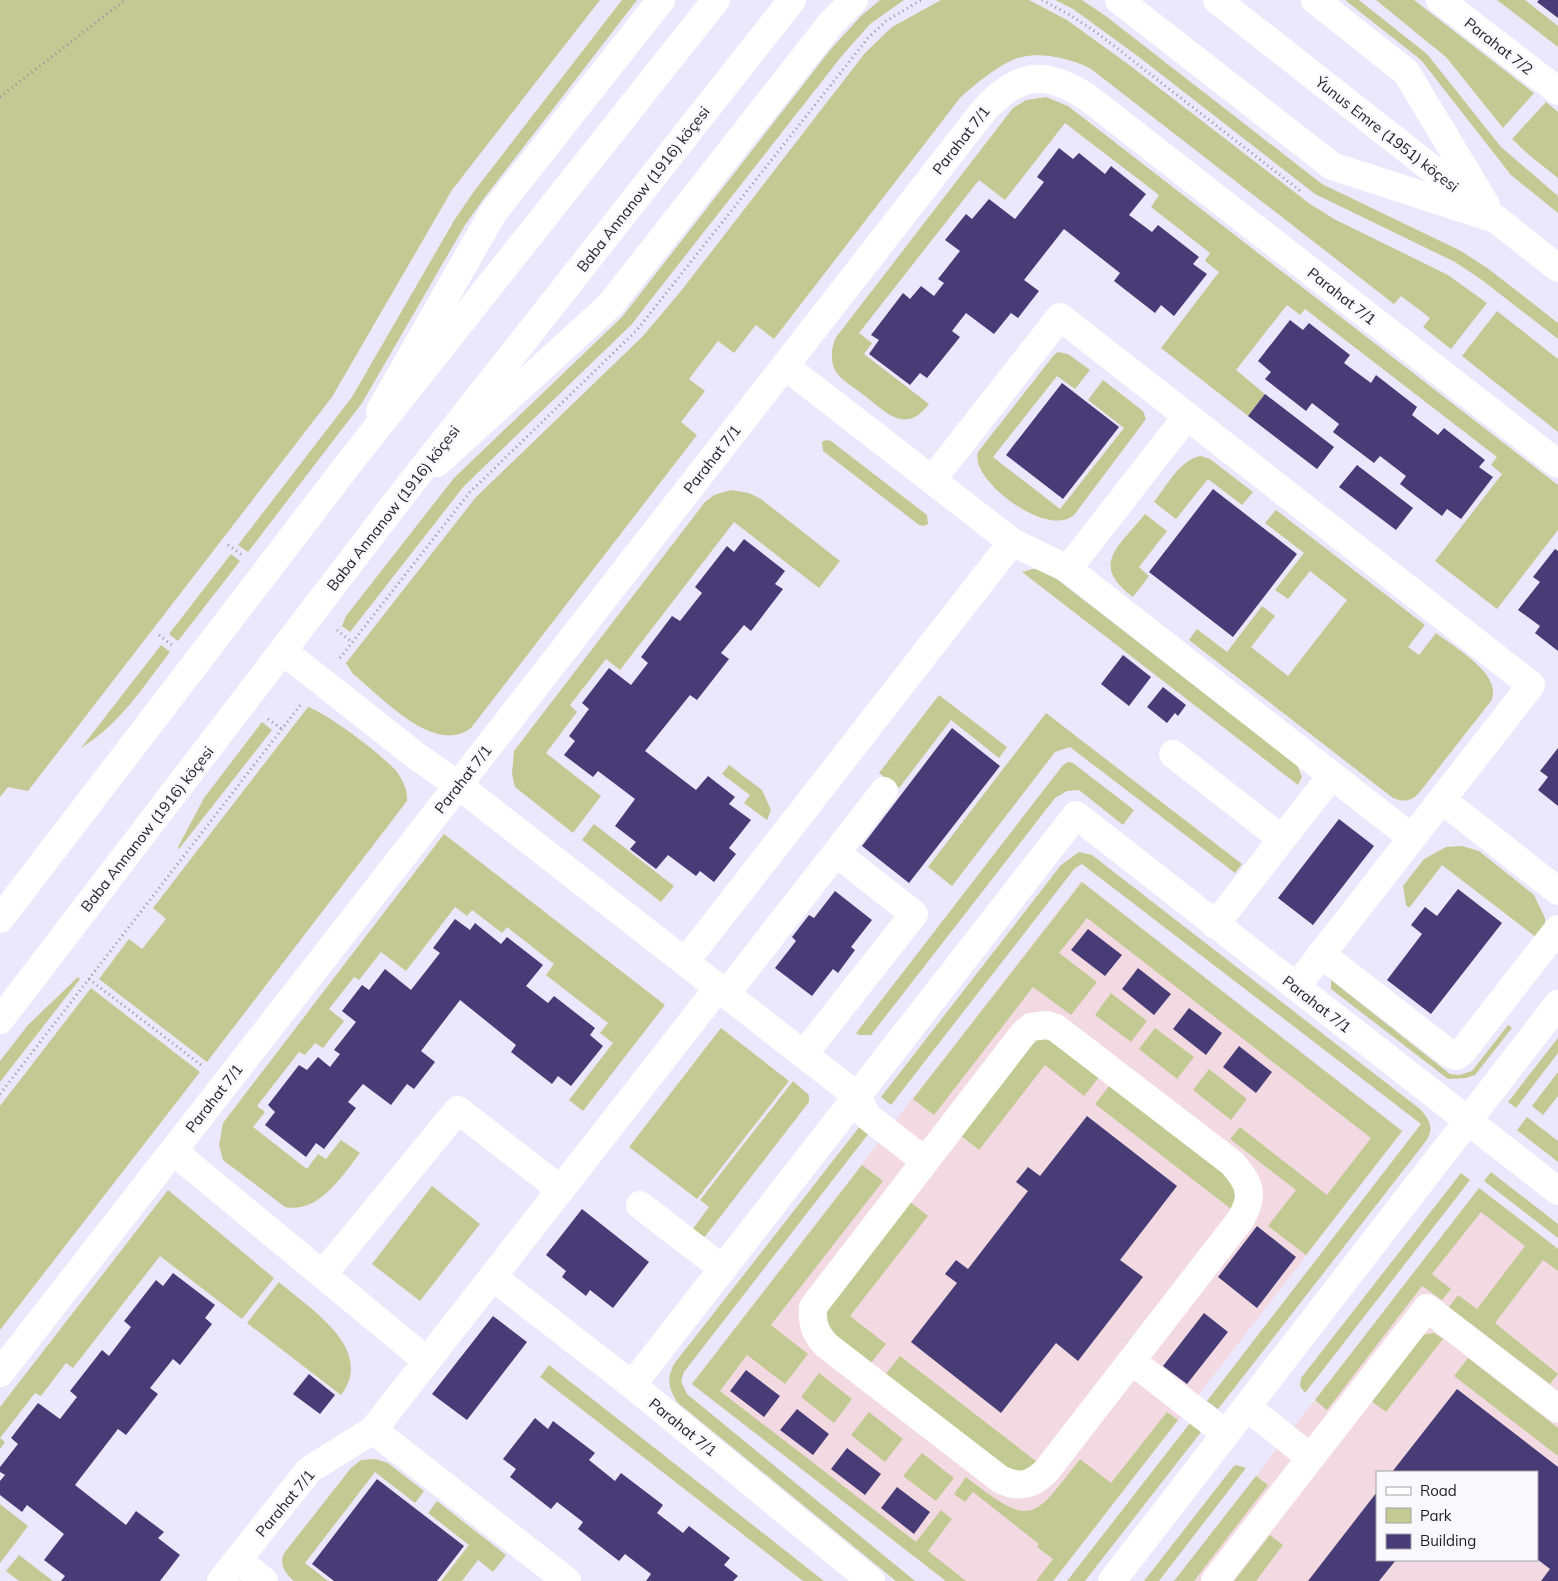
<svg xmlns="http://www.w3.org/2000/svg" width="1558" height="1581" viewBox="0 0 1558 1581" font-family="Mulish,sans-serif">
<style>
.education{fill:#f3dae2;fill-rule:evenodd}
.green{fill:#c3c992}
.building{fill:#483c77}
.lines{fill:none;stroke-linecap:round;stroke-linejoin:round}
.path{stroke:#9492a2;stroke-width:3;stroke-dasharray:1 4;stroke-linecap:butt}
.minor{stroke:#fff;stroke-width:28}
.major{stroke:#fff;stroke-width:28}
.labels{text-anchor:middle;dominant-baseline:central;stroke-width:5;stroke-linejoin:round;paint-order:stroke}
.street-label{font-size:15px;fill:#1f1e27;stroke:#f8f8fd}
</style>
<rect width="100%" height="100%" fill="#ebe8fd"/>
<!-- education -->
<path class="education" d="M1081 881 1403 1131 1054 1581H945L691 1384Z
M1480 1188 1558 1248V1581H1174ZM1377 1472H1537V1560H1377Z"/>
<!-- green -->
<path class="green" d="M0 0H600L452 190 332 397 28 791 8 787 0 797Z
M622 0H637L485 197 465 225 362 403 248 552 238 545 352 397 455 219 475 190Z
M880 0H904L870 24 841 57 631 325 464 486 350 632 342 626 346 616 454 478 622 317 831 49 861 16Z
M941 0H1029L1067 20 1128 64 1310 204 1336 220 1448 275 1487 303 1451 349 1423 327 1430 318 1401 296 1394 304 1091 69C1073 59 1042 52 1022 57 1003 61 974 85 960 98L774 339 756 325 734 353 718 341 689 379 705 391 681 422 697 435 471 728C434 756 382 697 353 674L346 663 476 497 643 336 681 291 865 53 892 27Z
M1055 0H1082L1107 17 1322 184 1461 251 1490 270 1558 323V339L1482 280 1455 262 1315 194 1135 54 1073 9Z
M1345 0H1359L1427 54 1501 147 1558 196V213L1511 175 1421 60Z
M1376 0H1414L1534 93 1503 128 1446 57Z
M1497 0H1525L1558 26V47Z
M1046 97 1068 106 1558 485V530L1497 609 1435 561 1502 474 1491 465 1497 457 1305 309 1300 315 1287 305 1236 370 1265 394 1248 416 1161 348 1219 272 1205 261 1210 253 1151 207 1159 195 1065 123 1005 200 979 180 859 333 872 343 864 354 929 404C905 436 885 411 861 393 854 387 839 379 835 370 830 360 831 346 837 336L1013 108 1026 100Z
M1546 102 1558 112V178L1529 155 1512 139Z
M1497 311 1558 359V432L1462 356Z
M1058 352 1068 354 1090 370 1075 389 1057 376 993 457 1060 509 1124 428 1088 400 1103 380 1143 411 1146 419 1074 515C1048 539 969 480 978 452L1054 355Z
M826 440 831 441 927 515 928 524 923 526 919 525 823 451 822 442Z
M1201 456 1210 459 1253 492 1242 505 1208 479 1176 519 1154 502C1166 487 1180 459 1201 456Z
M731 490 749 493 761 499 840 561 819 588 734 522 620 670 606 659 570 705 577 712 546 753 601 796 573 833 515 787 512 774 514 751 705 502 714 495Z
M1276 510 1425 625 1408 647 1419 655 1436 633C1454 647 1504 675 1491 701L1419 793C1411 802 1403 802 1393 798L1189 640 1197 629 1227 652 1262 606 1275 616 1251 647 1288 676 1347 600 1310 571 1288 599 1275 590 1304 553 1265 523Z
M1145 514 1167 531 1139 567 1149 576 1133 597C1089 564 1119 547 1145 514Z
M231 554 240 561 178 641 169 634Z
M1033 569 1045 570 1297 765 1302 777 1298 785 1022 572Z
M161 645 170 652C143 687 120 724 81 748Z
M939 695 1007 747 999 758 951 720 899 788 879 773Z
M308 707C327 713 384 756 397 772 403 781 408 790 407 801L207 1062 99 979 129 939 142 949 166 919 153 908Z
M1046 713 1242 864 1235 873 1070 747 1055 752 952 886 928 867Z
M262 722 272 730 179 849 178 847 204 798Z
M1068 762 1073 763 1134 810 1123 825 1079 790 1067 791 1055 798 871 1035H859L856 1033 1063 765Z
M729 765 762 790 771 810 767 820 744 803 750 795 722 774Z
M594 824 674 886 661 902 582 840Z
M444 834 665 1005 583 1111 569 1100 613 1043 600 1033 608 1023 546 975 554 964 507 927 502 933 472 910 467 916 455 907 406 971 381 952 359 980 354 977 329 1009 344 1021 323 1048 315 1043 305 1055 299 1052 257 1106 265 1112 253 1127 307 1169 318 1154 326 1159 341 1140 360 1153C342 1176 319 1214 285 1207L223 1160 219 1145 223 1123Z
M1446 847 1462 846 1479 851 1534 895 1545 918V925L1537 938 1442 865 1409 908 1406 905 1403 886 1424 859Z
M1079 852 1092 855 1420 1109C1429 1120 1435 1127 1426 1141L1218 1409 1207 1401 1421 1124 1082 864 1075 868 891 1105 881 1097 1061 865Z
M1082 882 1402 1131 1306 1255 1268 1226 1296 1190 1230 1139 1240 1127 1327 1195 1371 1138 1087 918 1059 953 1097 982 1071 1015 1033 987 934 1115 913 1099Z
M78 977 80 979 0 1082V1061L28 1025Z
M1331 980 1450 1074 1459 1075 1472 1071 1508 1025 1512 1028 1475 1075 1466 1078 1448 1079 1331 989Z
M91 988 200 1072 0 1330V1106Z
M1111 993 1147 1021 1131 1042 1095 1015Z
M721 1028 789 1081 697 1199 629 1147Z
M1155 1028 1194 1057 1177 1079 1139 1049Z
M1048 1037 1099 1077 1084 1096 1045 1065 979 1150 960 1135 1033 1040Z
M1558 1038V1053L1516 1108 1508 1102Z
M1209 1069 1247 1099 1231 1120 1193 1090Z
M1558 1072V1096L1543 1115 1532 1106Z
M793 1081 809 1095V1102L703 1239 692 1230 709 1207 700 1200Z
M1110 1085 1225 1174C1233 1186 1239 1195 1231 1209L1095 1104Z
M1527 1117 1558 1141V1162L1517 1130Z
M860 1126 869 1133 684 1372 681 1381 687 1394 915 1581H896L678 1403C669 1390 666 1379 674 1364Z
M862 1165 883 1181 771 1325 808 1354 785 1384 747 1355 720 1391 916 1542 941 1510 952 1519 928 1551 966 1581H946L692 1384Z
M1491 1172 1558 1224V1238L1484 1181Z
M1461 1173 1470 1180 1305 1393 1300 1386 1301 1378Z
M432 1186 480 1224 420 1301 372 1264Z
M1479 1188 1558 1249V1271L1543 1260 1495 1323 1558 1374 1550 1384 1449 1307 1458 1295 1477 1309 1525 1246 1481 1212 1432 1274 1451 1289 1442 1300 1422 1286 1327 1410 1315 1400Z
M168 1190 274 1278 242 1319 160 1256 73 1368 66 1363 41 1396 35 1393 0 1438 5 1442 0 1449V1407Z
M909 1201 928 1216 850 1316 886 1344 871 1363 830 1331 825 1314 827 1307Z
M279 1282C310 1309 376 1349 341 1395L247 1323Z
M1434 1333 1443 1339 1386 1412 1370 1400 1421 1335Z
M900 1356 1037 1462 1024 1471H1012L885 1375Z
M1468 1358 1558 1428V1456L1454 1376Z
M549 1365 824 1581H803L540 1377Z
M819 1373 852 1399 834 1423 801 1397Z
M869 1412 903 1439 885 1462 851 1435Z
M1167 1412 1178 1420 1053 1581H1036L1053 1559 1037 1547 1039 1544 973 1492 965 1502 954 1494 966 1477C1032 1528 1032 1521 1080 1459L1111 1483Z
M1190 1423 1201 1432 1085 1581H1067Z
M922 1453 954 1478 936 1501 903 1476Z
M375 1459 388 1463 424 1491 415 1503 375 1472 305 1563 328 1581H294C285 1574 278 1563 285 1552L351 1468 361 1460Z
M1236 1465 1246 1468 1159 1581H1144L1233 1467Z
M1256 1476 1268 1485 1194 1581H1174Z
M437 1501 506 1555 493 1572 478 1560 462 1581H441L469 1545 428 1513Z
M0 1504 28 1526 0 1563Z
M1270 1535 1283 1545 1256 1581H1234Z
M19 1555 53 1581H19L6 1571Z"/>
<!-- building -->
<path class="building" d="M1539 0H1558V18L1537 2Z
M1059 148 1073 159 1079 153 1105 174 1111 166 1146 194 1129 215 1152 232 1158 225 1199 257 1193 264 1207 274 1174 316 1161 305 1155 313 1114 281 1120 273 1064 229 1024 280 1039 291 1018 318 1011 313 994 334 966 313 952 331 960 337 927 378 920 373 910 385 869 354 879 340 871 335 903 293 910 299 921 286 934 296 944 283 938 279 960 251 945 240 966 214 972 219 989 199 1015 219 1044 182 1037 177Z
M1290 320 1303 330 1309 323 1350 355 1344 363 1371 383 1376 375 1417 407 1412 415 1438 435 1444 428 1485 460 1479 467 1493 477 1461 519 1447 509 1442 516 1400 484 1406 476 1380 456 1374 463 1333 432 1339 424 1312 403 1306 411 1265 379 1271 372 1258 361Z
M1062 383 1119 427 1063 499 1006 455Z
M1265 394 1334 447 1317 469 1248 416Z
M1357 465 1413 508 1396 530 1339 487Z
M1213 489 1297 554 1233 637 1149 572Z
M744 539 785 571 775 584 783 589 751 631 744 625 721 653 729 659 697 700 690 695 645 751 696 790 708 776 735 797 729 804 751 820 729 848 736 854 714 882 700 871 696 876 668 855 656 869 630 849 636 842 615 826 635 799 598 771 593 777 564 755 575 741 569 736 589 709 582 703 609 668 631 685 648 663 641 657 672 616 680 621 702 593 695 587 727 546 734 552Z
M1555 549 1558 551V651L1535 633 1540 626 1518 610 1540 582 1533 577Z
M1123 655 1151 677 1129 706 1101 684Z
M1163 687 1186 705 1178 716 1175 713 1167 723 1147 707Z
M952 728 1000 766 909 883 862 846Z
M1558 748V806L1538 790 1548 777 1540 771Z
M1339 819 1374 846 1313 925 1278 898Z
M1458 889 1502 923 1431 1014 1387 980 1422 934 1411 925 1425 907 1437 916Z
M835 891 872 920 851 947 855 950 838 973 833 969 812 996 775 968 796 941 792 937 809 915 814 918Z
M455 919 470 930 475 923 501 944 507 937 543 965 526 986 548 1003 554 996 595 1028 590 1035 603 1046 571 1086 558 1076 552 1084 511 1052 516 1045 460 1000 421 1051 435 1062 414 1089 407 1084 391 1105 363 1084 348 1102 356 1108 324 1149 316 1143 306 1157 265 1125 275 1112 268 1105 299 1065 307 1070 318 1057 330 1067 340 1054 334 1050 356 1022 342 1011 362 985 369 990 385 969 411 990 440 953 433 948Z
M1088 929 1122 955 1105 976 1071 950Z
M1138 968 1171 994 1154 1015 1122 989Z
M1189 1008 1222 1033 1206 1055 1173 1029Z
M1239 1046 1272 1072 1256 1093 1223 1067Z
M1087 1116 1177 1186 1120 1260 1143 1277 1078 1361 1056 1343 1001 1413 911 1342 957 1283 945 1274 956 1260 968 1269 1028 1191 1016 1182 1028 1167 1040 1176Z
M582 1209 649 1262 613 1308 590 1290 586 1296 562 1277 566 1271 546 1255Z
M1257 1226 1296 1257 1257 1308 1218 1277Z
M173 1273 215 1305 205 1318 212 1324 180 1365 173 1359 150 1388 158 1394 126 1435 118 1429 75 1485 126 1525 136 1511 164 1532 158 1538 180 1555 160 1581H61L65 1576 44 1560 64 1534 27 1505 22 1512 0 1495V1481L5 1475 0 1472V1467L18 1444 11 1438 38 1403 60 1419 77 1397 70 1391 102 1350 109 1356 131 1327 124 1321 156 1280 163 1286Z
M1204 1313 1228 1332 1187 1384 1163 1366Z
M493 1316 527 1342 467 1420 432 1394Z
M746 1370 780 1396 764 1417 730 1391Z
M309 1374 335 1395 320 1414 293 1394Z
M1457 1389 1558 1467V1581H1541L1550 1569 1537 1559V1472H1392Z
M797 1409 829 1434 813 1455 780 1430Z
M535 1418 548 1429 553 1421 595 1453 589 1460 615 1481 621 1473 663 1505 657 1513 683 1533 689 1526 730 1558 724 1565 738 1576 733 1581H646L651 1574 625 1554 619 1561 578 1529 583 1522 557 1502 551 1509 510 1477 516 1469 503 1459Z
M847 1448 881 1474 865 1495 831 1469Z
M377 1479 464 1546 437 1581H334L312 1564Z
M897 1487 930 1512 914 1534 881 1508Z
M1377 1492V1560H1396L1379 1581H1308Z"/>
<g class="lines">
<!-- path -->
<path class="path" d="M1042 0 1070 15 1096 32 1303 193
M0 97 125 0
M228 545 242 555
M337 630 352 642
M159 635 172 645
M340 658 470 492 637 330 868 38 886 21 921 0
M268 719 282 729
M89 979 201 1065
M0 1094 302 703"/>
<!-- minor -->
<path class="minor" d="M1119 0 1332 166 1495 219
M1217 0 1558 268
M1315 0 1406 72 1486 205
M1440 0 1558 91
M785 366 1012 542 1068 569 1412 838
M380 411 493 213 661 0
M437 463 610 305 832 22 854 0
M932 480 1060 317 1187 416
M1068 569 1187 416 1531 685 1296 987
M283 651 415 755 458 785 857 1096 867 1116 925 1161
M1173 754 1282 839
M1442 800 1558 891
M836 853 884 791
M1215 925 1332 775
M1321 954 1450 1054 1456 1056 1462 1052 1558 929
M685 962 1012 542
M726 994 836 853 914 914 804 1054
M1047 1025 1056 1028 1232 1163C1250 1184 1255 1194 1241 1219L1047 1470C1033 1485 1019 1489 1000 1479L826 1345C815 1333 812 1324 813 1307L1023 1034 1031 1027Z
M173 1151 427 1361
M640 1205 723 1269
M323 1274 458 1110 561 1190
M493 1277 632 1385 871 1581
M1132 1361 1226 1434
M0 1373 985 109C1020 72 1045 70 1087 97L1558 464
M632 1385 1076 815 1558 1191
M1247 1407 1311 1458
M373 1430 567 1581
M238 1560 264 1581
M221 1581 309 1470 373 1430 718 988
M1112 1581 1558 1004
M1215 1581 1427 1308 1558 1409"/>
<!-- major -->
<path class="major" d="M0 919 353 458 716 0
M0 1020 401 496 792 0"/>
</g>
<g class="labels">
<!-- street labels -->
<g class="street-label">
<text transform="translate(1499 46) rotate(38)">Parahat 7/2</text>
<text transform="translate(1387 134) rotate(38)">Ýunus Emre (1951) köçesi</text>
<text transform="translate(961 140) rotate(-52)">Parahat 7/1</text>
<text transform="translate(643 189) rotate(-52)">Baba Annanow (1916) köçesi</text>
<text transform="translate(1342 296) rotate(38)">Parahat 7/1</text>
<text transform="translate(712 459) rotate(-52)">Parahat 7/1</text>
<text transform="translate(393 508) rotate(-52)">Baba Annanow (1916) köçesi</text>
<text transform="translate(463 779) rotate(-52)">Parahat 7/1</text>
<text transform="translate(147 829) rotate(-52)">Baba Annanow (1916) köçesi</text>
<text transform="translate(1317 1004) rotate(38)">Parahat 7/1</text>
<text transform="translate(214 1098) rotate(-52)">Parahat 7/1</text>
<text transform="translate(683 1427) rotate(39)">Parahat 7/1</text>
<text transform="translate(285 1503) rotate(-50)">Parahat 7/1</text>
</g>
</g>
<!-- legend -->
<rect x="1376" y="1471" width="162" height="90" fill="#f8f8fd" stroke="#a1a1a7"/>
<rect x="1386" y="1487" width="25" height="8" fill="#ffffff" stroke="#a1a1a7"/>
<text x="1420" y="1496" font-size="15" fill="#1f1e27">Road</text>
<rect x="1386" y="1508" width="25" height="15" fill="#c3c992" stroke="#a1a1a7"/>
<text x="1420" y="1521" font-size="15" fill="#1f1e27">Park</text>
<rect x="1386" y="1534" width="25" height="15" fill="#483c77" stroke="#a1a1a7"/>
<text x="1420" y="1546" font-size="15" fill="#1f1e27">Building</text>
</svg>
